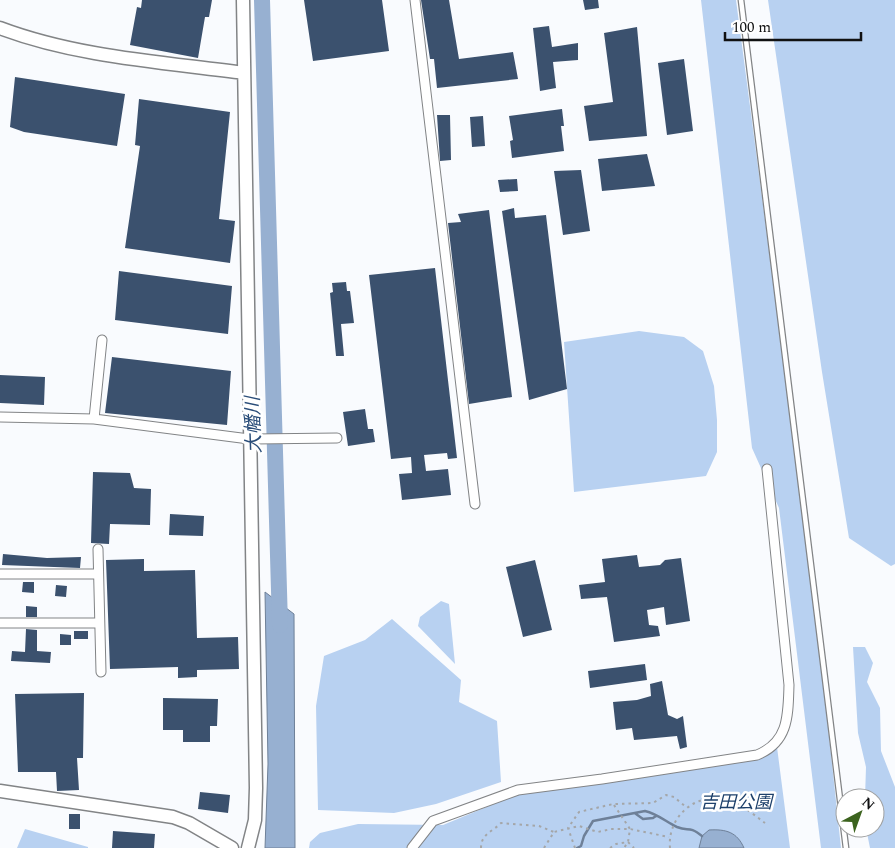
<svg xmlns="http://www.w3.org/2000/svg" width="895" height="848" viewBox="0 0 895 848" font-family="Spectral,'Noto Sans JP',serif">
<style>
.green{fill:#b8d1f1}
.water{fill:#97b0d1;stroke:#6e8098}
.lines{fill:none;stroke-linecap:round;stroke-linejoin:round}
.stream{stroke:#6e8098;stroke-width:2.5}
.river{stroke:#97b0d1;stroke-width:16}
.building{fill:#3b516e}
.lane-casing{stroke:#828486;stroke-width:7}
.street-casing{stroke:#828486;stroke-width:11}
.secondary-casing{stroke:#828486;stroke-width:15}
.path{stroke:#a4a6a8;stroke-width:2;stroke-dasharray:2.5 4;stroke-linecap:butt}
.lane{stroke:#fff;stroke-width:4.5}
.street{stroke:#fff;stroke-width:9}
.secondary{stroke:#fff;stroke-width:12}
.labels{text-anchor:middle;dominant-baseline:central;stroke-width:5;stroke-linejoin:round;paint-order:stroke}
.park-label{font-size:18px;font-style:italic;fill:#1d406b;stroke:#fff}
.water-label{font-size:19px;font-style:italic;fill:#2a4d79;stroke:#fff}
</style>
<rect width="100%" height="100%" fill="#f9fbfe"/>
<!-- green -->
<path class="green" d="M701 0H736L812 576 841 848H821L779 508 752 448Z
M768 0H895V564L891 566 849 538 822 372Z
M639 331 684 337 703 351 714 386 717 420V452L706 476 574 492 564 342Z
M441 601 449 604 455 664 418 626 420 617Z
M392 619 461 680 459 702 497 721 501 782 436 804 394 813 318 810 316 706 324 656 365 640Z
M853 647H865L873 663 867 682 880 708 881 751 895 787V848H870L866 828H875V798H865L866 767 858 733Z
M777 747 790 848H309L310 842 320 833 358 824 443 825 513 796Z
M25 829 88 847V848H17Z"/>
<!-- water -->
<path class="water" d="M265 592 294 614 295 848H265L268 764Z
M709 830C726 829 737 832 744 848H699L702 836Z"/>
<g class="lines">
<!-- stream -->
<path class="stream" d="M636 814 643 819 653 818 656 816
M577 848 581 846 584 836 593 821 645 811C658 814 666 822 677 827 689 832 688 825 702 836"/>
<!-- river -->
<path class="river" d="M262 0 280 625"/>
</g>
<!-- building -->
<path class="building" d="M142 0H212L209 17H205L198 58 130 45 137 7 141 8Z
M304 0H382L389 51 313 61Z
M421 0H449L459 59 513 52 518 79 437 88 434 59H430Z
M583 0H598L599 8 585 10Z
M549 26 552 47 578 43V60L553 62 556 88 540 91 533 28Z
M637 27 647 136 589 141 584 106 613 102 604 33Z
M684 59 693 131 667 135 658 63Z
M15 77 125 94 117 146 24 132 10 127Z
M139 99 230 112 219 219 235 221 230 263 125 248 140 146 135 145Z
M562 109 564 126H561L564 151 512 158 510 141 513 140 509 116Z
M437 115H450L451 160 440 161Z
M483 116 485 146 472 147 470 117Z
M647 154 655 186 602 191 598 159Z
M581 170 590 231 563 235 554 171Z
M517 179 518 191 500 192 498 180Z
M514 208 515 218 546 215 567 389 529 400 502 211Z
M489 210 512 397 469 404 448 223 461 222 458 214Z
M435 268 457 458 448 459 447 453 424 455 426 471 448 469 451 495 402 500 399 474 412 473 411 457 391 459 369 275Z
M119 271 232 286 228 334 115 320Z
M346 282 347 291H350L354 323 341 324 344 356H336L330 293 333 292 332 283Z
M112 357 231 371 227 425 105 413Z
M0 375 45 377 44 405 0 403Z
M365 409 368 429H373L375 442 348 446 343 412Z
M93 472 130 473 134 488 151 489 150 525 110 524 109 544 91 543Z
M170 514 204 516 203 536 169 535Z
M3 554 47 558 81 557 80 568 2 565Z
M637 555 639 567 660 565 665 560 681 558 690 621 666 625 664 607 647 610 649 625 658 626 660 636 614 642 607 597 581 599 579 585 605 582 602 559Z
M144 559V571L195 570 197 638 238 637 239 669 197 670V677L178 678V667L110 669 106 560Z
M535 560 552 630 523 637 506 567Z
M23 582H34V593L22 592Z
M56 585 67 586 66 597 55 596Z
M26 606 37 607V617H26Z
M26 629 37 630V651L51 652 50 663 11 661 12 651 25 652Z
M74 631H88V639H74Z
M60 634 71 635V645H60Z
M645 664 647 680 590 688 588 671Z
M662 681 668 715 677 719 683 716 687 747 680 749 677 736 634 740 632 728 616 730 613 702 637 700 651 696 650 684Z
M84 693 83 758H77L79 790 57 791 56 772H18L15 694Z
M163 698 218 699 217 726H210V742H183V730H163Z
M200 792 230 795 228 813 198 809Z
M69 814H80V829H69Z
M113 831 155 834 154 848H112Z"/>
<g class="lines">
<!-- lane casing -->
<g class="lane-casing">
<path id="lane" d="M741 0 846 848"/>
</g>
<!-- street casing -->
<g class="street-casing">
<path id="street" d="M415 0 475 504
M0 417 94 419 249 439 337 438
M94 419 102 340
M98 549 101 672
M0 574H98
M0 623H99
M412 848 433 821 518 790 602 779 757 755C789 742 788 715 789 685L767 469"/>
</g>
<!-- secondary casing -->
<g class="secondary-casing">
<path id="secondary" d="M243 0 256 788 255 820 248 848
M0 28C77 57 162 62 244 73
M0 791 173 817 189 823 232 848"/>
</g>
<!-- path -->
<path class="path" d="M614 805 630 829 628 842 624 848
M481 848C481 834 492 832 501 823L539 826 554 832
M544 848 554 832 579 826 598 832 611 829H630L669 837
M575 848 568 828 579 812 613 804 653 803 666 795 674 797 686 807
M610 848 616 844 628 842 634 848
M670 848C667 816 697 791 728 800 742 804 754 815 765 823"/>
<!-- lane -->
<use href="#lane" class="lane"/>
<!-- street -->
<use href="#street" class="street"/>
<!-- secondary -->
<use href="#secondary" class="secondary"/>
</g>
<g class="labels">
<!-- park labels -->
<g class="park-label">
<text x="736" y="802">吉田公園</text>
</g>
<!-- water labels -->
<g class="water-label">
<text transform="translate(254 425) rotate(-92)">大幡川</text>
</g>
</g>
<!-- north arrow -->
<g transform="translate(860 813) rotate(41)"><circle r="24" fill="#ffffff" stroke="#9fa0a0"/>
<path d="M0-4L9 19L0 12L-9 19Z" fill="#3c631e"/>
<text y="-8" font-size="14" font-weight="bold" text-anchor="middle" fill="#101112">N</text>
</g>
<!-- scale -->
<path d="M725 32v8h136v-8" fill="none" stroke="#101112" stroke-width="2.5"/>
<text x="732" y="32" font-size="15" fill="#101112" stroke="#ffffff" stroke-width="4" paint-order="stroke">100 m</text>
</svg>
